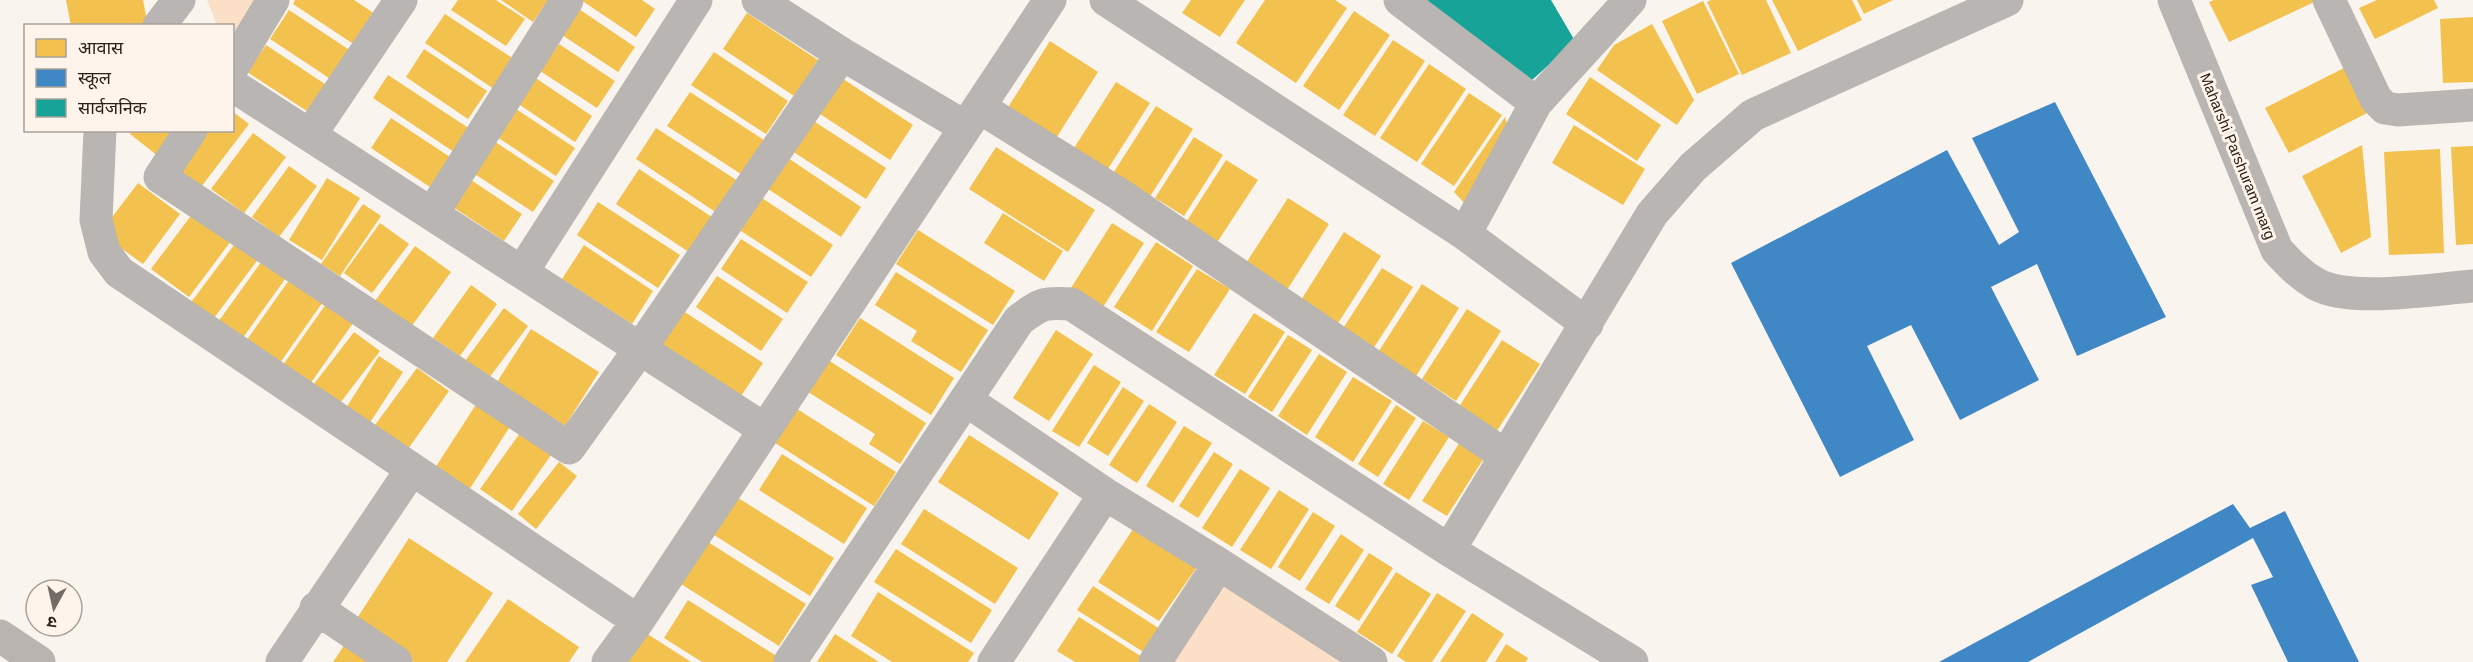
<svg xmlns="http://www.w3.org/2000/svg" width="2473" height="662" viewBox="0 0 2473 662" font-family="Helvetica,'Noto Sans Devanagari',sans-serif">
<style>
.green{fill:#fbdfc6}
.homes{fill:#f2c14e}
.schools{fill:#3f88c5}
.public{fill:#17a398}
.lines{fill:none;stroke-linecap:round;stroke-linejoin:round}
.minor{stroke:#b9b5b2;stroke-width:33}
.secondary{stroke:#b9b4af;stroke-width:33}
.labels{text-anchor:middle;dominant-baseline:central;stroke-width:6;stroke-linejoin:round;paint-order:stroke}
.street-label{font-size:15px;fill:#2a2119;stroke:#fef4eb}
</style>
<rect width="100%" height="100%" fill="#faf4ef"/>
<!-- green -->
<path class="green" d="M207 0H260L233 42 232 26 217 25Z
M1211 559 1371 662H1143Z"/>
<!-- homes -->
<path class="homes" d="M66 0H143L148 26H71Z
M295 0H354L378 16 358 47 293 4Z
M458 0H496L525 19 506 46 451 10Z
M501 0H548L533 22Z
M581 0H642L655 9 636 37Z
M1191 0H1245L1220 37 1182 13Z
M1265 0H1335L1347 8 1296 83 1236 43Z
M1711 0H1766L1791 53 1742 75 1707 2Z
M1772 0H1852L1862 20 1798 51Z
M1857 0H1893L1864 14Z
M2214 0H2313L2314 2 2229 42 2209 2Z
M2377 0H2434L2438 8 2375 39 2359 8Z
M1703 1 1739 74 1697 94 1662 21Z
M573 5 635 47 618 72 556 31Z
M289 10 351 51 332 80 270 39Z
M1354 11 1390 35 1339 110 1303 86Z
M747 13 818 60 794 96 723 49Z
M445 14 514 59 494 89 425 43Z
M2473 17V82L2443 83 2440 19Z
M1652 24 1694 100 1677 125 1597 70 1614 45Z
M1393 40 1425 61 1375 136 1343 115Z
M1050 41 1098 72 1053 143 1005 112Z
M559 44 615 81 597 108 540 71Z
M266 45 331 88 313 115 247 72Z
M424 49 487 91 468 119 406 77Z
M714 52 788 101 766 134 691 85Z
M1429 64 1466 89 1417 162 1380 138Z
M2348 66 2371 111 2289 153 2265 108Z
M388 75 470 129 454 152 373 98Z
M531 75 592 116 575 142 514 101Z
M837 75 913 125 890 160 814 110Z
M1590 77 1661 125 1637 161 1566 114Z
M1116 82 1150 103 1104 175 1071 153Z
M690 92 770 144 747 178 667 126Z
M1469 93 1502 115 1454 186 1421 164Z
M1156 106 1193 129 1149 198 1112 175Z
M513 107 575 148 556 176 494 135Z
M232 111 249 124 198 191 172 172 203 130H232Z
M1505 117 1510 133 1468 207 1454 192Z
M391 118 456 161 436 191 371 148Z
M812 120 886 168 866 199 792 151Z
M1574 125 1645 169 1623 205 1552 163Z
M656 128 741 183 720 215 636 159Z
M133 130H177L158 156 130 134Z
M253 133 286 157 244 213 211 189Z
M1194 137 1223 155 1184 216 1155 198Z
M491 139 554 181 533 212 470 171Z
M2362 145 2371 237 2341 253 2302 176Z
M2473 146V244L2456 245 2451 147Z
M996 147 1095 210 1068 252 969 189Z
M2440 149 2444 253 2389 255 2384 152Z
M788 158 861 207 841 237 768 189Z
M1226 160 1258 180 1216 244 1185 224Z
M289 166 317 186 279 237 252 217Z
M639 169 721 223 698 258 616 204Z
M465 176 522 214 504 241 447 203Z
M327 178 360 198 322 260 289 240Z
M138 183 180 214 143 264 100 233Z
M759 196 833 245 811 277 738 229Z
M1288 198 1329 224 1280 301 1239 274Z
M598 202 680 255 658 288 577 235Z
M363 204 381 216 340 276 321 264Z
M193 213 231 241 189 297 151 269Z
M1003 213 1063 251 1044 281 984 243Z
M380 223 409 244 372 293 344 273Z
M1112 223 1144 243 1103 307 1071 288Z
M918 230 1015 291 993 325 896 264Z
M1344 232 1381 256 1333 331 1296 308Z
M741 239 808 282 787 313 721 269Z
M237 241 259 258 211 322 189 305Z
M1156 242 1193 266 1152 331 1114 307Z
M584 245 653 291 632 324 562 279Z
M415 246 451 272 411 327 375 301Z
M264 258 288 275 242 339 218 322Z
M1382 268 1413 287 1373 349 1342 330Z
M1197 269 1230 289 1189 352 1156 332Z
M896 272 988 330 961 372 911 341 917 331 875 305Z
M292 276 325 299 277 367 244 344Z
M717 276 783 319 761 351 696 307Z
M1422 284 1459 308 1413 381 1375 357Z
M471 285 497 304 460 356 433 338Z
M326 304 353 323 310 384 283 365Z
M504 308 528 326 486 382 462 365Z
M680 309 763 363 739 399 656 345Z
M1467 309 1501 331 1456 401 1422 379Z
M1254 313 1285 332 1245 394 1214 375Z
M860 318 954 378 931 415 836 355Z
M531 329 599 372 565 426 497 382Z
M1056 330 1093 354 1049 421 1013 398Z
M354 332 380 351 340 403 314 384Z
M1288 335 1312 350 1272 412 1248 397Z
M1502 340 1540 364 1493 437 1455 413Z
M1319 354 1347 372 1307 435 1278 416Z
M379 356 403 372 369 424 346 408Z
M825 358 926 423 900 464 869 444 875 434 805 390Z
M1094 365 1121 382 1079 447 1052 431Z
M417 368 449 391 408 449 375 425Z
M1353 377 1392 401 1353 462 1315 437Z
M1123 387 1144 401 1108 456 1087 443Z
M477 403 511 425 469 490 435 468Z
M1149 404 1177 422 1137 483 1109 465Z
M1396 405 1416 418 1378 477 1358 464Z
M794 407 896 472 874 506 772 441Z
M1423 421 1449 437 1409 500 1383 484Z
M1184 426 1212 443 1173 503 1146 486Z
M520 433 551 455 512 511 480 489Z
M969 435 1059 493 1029 540 938 482Z
M1460 442 1484 458 1447 516 1422 501Z
M1214 452 1233 464 1198 518 1179 506Z
M782 454 867 508 844 544 759 490Z
M559 462 577 476 536 529 518 514Z
M1240 469 1270 488 1232 547 1202 528Z
M1279 490 1309 509 1271 569 1240 550Z
M735 496 834 558 810 596 711 533Z
M924 509 1018 568 995 604 901 544Z
M1313 512 1335 526 1300 581 1278 567Z
M1141 517 1204 557 1159 621 1098 582Z
M1341 534 1364 550 1329 604 1305 589Z
M697 535 806 604 779 646 670 577Z
M409 538 493 593 447 662H414L354 623Z
M896 549 992 610 971 643 874 582Z
M1369 553 1393 568 1359 621 1335 606Z
M1396 572 1431 594 1392 654 1357 632Z
M1093 586 1160 629 1145 653 1077 610Z
M878 592 974 653 968 662H892L851 636Z
M1437 593 1466 611 1432 662H1406L1397 656Z
M508 599 579 647 569 662H465Z
M688 600 778 657 775 662H702L664 638Z
M1472 613 1504 634 1486 662H1440Z
M1079 617 1142 657 1138 662H1075L1057 651Z
M646 633 691 662H628Z
M835 634 879 662H817Z
M345 644 371 662H333Z
M1506 644 1528 658 1526 662H1495Z"/>
<!-- schools -->
<path class="schools" d="M2055 102 2166 317 2077 356 2037 264 1991 287 2039 380 1960 420 1911 325 1867 346 1914 440 1840 477 1731 263 1947 150 1999 245 2019 232 1972 138Z
M2233 504 2250 528 2285 511 2359 662H2288L2251 585 2273 577 2253 538 2028 662H1939Z"/>
<!-- public -->
<path class="public" d="M1424 0H1551L1575 41 1531 81Z"/>
<g class="lines">
<!-- minor -->
<path class="minor" d="M758 0 842 54 965 127
M1106 0 1465 234 1587 324
M1400 0 1536 103
M2174 0 2277 250C2289 263 2300 275 2316 284 2350 303 2433 289 2473 286
M2329 0 2376 99 2385 108 2398 110 2473 105
M159 26 179 0
M232 68 273 0
M232 85 764 429
M979 107 1119 194 1506 456
M100 130 96 220 104 252 119 272 638 621
M191 130 160 177 569 448 640 349 842 54
M310 135 401 0
M432 214 567 0
M1465 234 1536 103 1630 0
M522 272 696 0
M966 400 1105 494 1219 564
M1449 550 1652 214 1693 167 1753 115 2007 0
M316 608 396 662
M282 662 412 469
M608 662 638 621 1050 0
M790 662 1019 320C1041 304 1043 302 1071 304L1449 550 1632 662
M994 662 1105 494
M1155 662 1219 564 1371 662"/>
<!-- secondary -->
<path class="secondary" d="M0 636 39 662"/>
</g>
<g class="labels">
<!-- street labels -->
<g class="street-label">
<text transform="translate(2238 156) rotate(68)">Maharshi Parshuram marg</text>
</g>
</g>
<!-- legend -->
<rect x="24" y="24" width="210" height="108" fill="#fef4eb" stroke="#a9a097" stroke-width="1.5"/>
<rect x="36" y="39" width="30" height="18" fill="#f2c14e" stroke="#a9a097" stroke-width="1.5"/>
<text x="78" y="54" font-size="18" fill="#2a2119">आवास</text>
<rect x="36" y="69" width="30" height="18" fill="#3f88c5" stroke="#a9a097" stroke-width="1.5"/>
<text x="78" y="84" font-size="18" fill="#2a2119">स्कूल</text>
<rect x="36" y="99" width="30" height="18" fill="#17a398" stroke="#a9a097" stroke-width="1.5"/>
<text x="78" y="114" font-size="18" fill="#2a2119">सार्वजनिक</text>
<!-- north arrow -->
<g transform="translate(54 608) rotate(188)"><circle r="28" fill="#fef4eb" stroke="#a9a097" stroke-width="1.5"/>
<path d="M0-4.5L10 22L0 15L-10 22Z" fill="#736b64"/>
<text y="-9" font-size="16" font-weight="bold" text-anchor="middle" fill="#2a2119">उ</text>
</g>
</svg>
